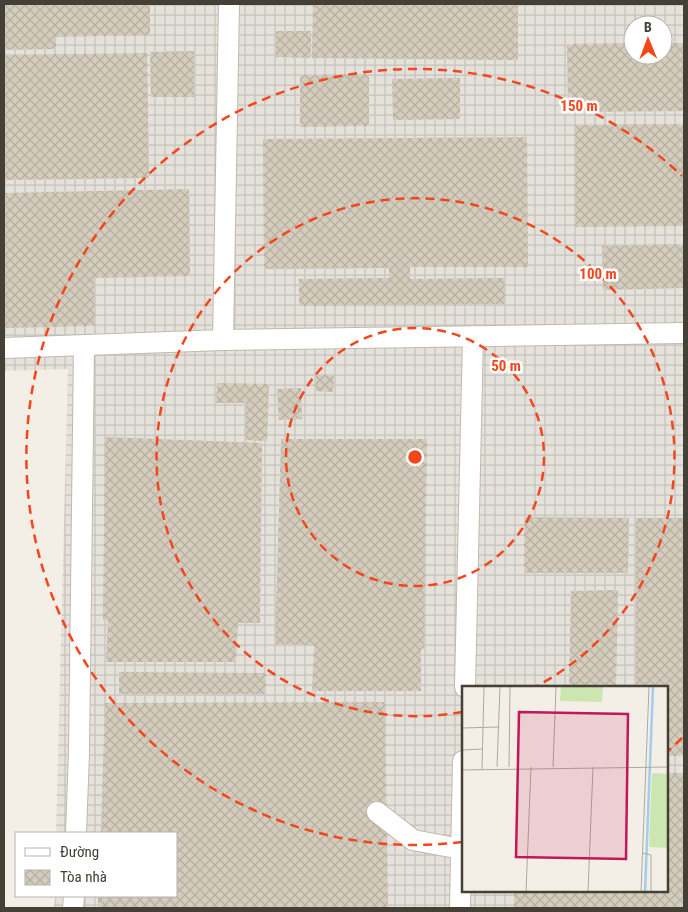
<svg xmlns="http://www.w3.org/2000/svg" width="688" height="912" viewBox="0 0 688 912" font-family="'Roboto Condensed',sans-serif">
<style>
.industrial{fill:url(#industrial-grid);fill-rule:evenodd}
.building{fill:url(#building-cross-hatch)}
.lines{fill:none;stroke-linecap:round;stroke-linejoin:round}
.minor-casing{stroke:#c1baac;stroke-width:22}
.minor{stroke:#fff;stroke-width:20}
.ring{fill:none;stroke:#f4461b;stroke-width:2.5;stroke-dasharray:9 6}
.inset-river{fill:none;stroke:#a3ccee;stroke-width:2.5}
.inset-road{fill:none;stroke:#ada99f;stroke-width:1}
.view{fill:#c2185b;fill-opacity:0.15;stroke:#c2185b;stroke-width:2.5}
.inset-edge{fill:none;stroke:#454035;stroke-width:2.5}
.centre{fill:#f4461b;stroke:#fff;stroke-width:2.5}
.ring-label{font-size:15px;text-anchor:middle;font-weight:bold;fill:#f4461b;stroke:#fff;stroke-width:5;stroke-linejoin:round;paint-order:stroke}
</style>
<defs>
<pattern id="industrial-grid" width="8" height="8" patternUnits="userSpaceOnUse" patternTransform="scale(1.25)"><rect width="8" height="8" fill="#e5e1db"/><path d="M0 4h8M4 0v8" fill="none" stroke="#c6c2bd"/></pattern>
<pattern id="building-cross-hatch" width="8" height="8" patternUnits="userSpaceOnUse" patternTransform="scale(1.25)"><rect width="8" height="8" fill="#d4ccbc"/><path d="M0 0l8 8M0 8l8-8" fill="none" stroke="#b7b0a2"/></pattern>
</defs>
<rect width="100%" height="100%" fill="#f3efe6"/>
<!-- industrial -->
<path class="industrial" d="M4 4H684V908H54L55 896H176V833H56L68 369 4 371ZM633 25H663V55H633ZM463 687H667V891H463Z"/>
<!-- building -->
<path class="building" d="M4 4H150V35L56 37V49L4 50Z
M313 4H518V60L312 58Z
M276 31H311V58L276 57Z
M633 43V55H663V43H684V111L568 112 567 44Z
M194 51V97H151L150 52Z
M147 53 149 178 4 180V55Z
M369 74V126L300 127V75Z
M460 78V119L393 120 392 79Z
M684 124V226L575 227V125Z
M527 137 528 267H410V279L504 278 505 304 299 306V279L389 278V268L264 269 263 139Z
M189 189 190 276 94 278 95 326 4 328V193Z
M684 244V288L603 290 602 246Z
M316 374 334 375 333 392 315 391Z
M217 383 269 384 267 441 245 440 246 403H216Z
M301 388 302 419 279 420 277 389Z
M105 437 262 443 260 623H238L236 662H106L108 620H103Z
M281 439H427L424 649H421V691H312L314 645 275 644Z
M524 517 629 518 628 573H524Z
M636 518H684V756H667V687H636Z
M618 590 616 687H569L571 591Z
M119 672 266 673V694H119Z
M385 702 388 908H98V896H176V833H101L105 703Z
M667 773H684V908H514V891H667Z"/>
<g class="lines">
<!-- minor casing -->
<g class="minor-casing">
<path id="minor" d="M223 340 229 4
M4 348 223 340 684 333
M465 687 473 336
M377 812 413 840 461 849
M76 833 79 753 84 346
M73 908 74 896
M460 908 463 761"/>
</g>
<!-- minor -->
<use href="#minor" class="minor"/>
</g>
<!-- distance rings -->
<g class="ring">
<circle cx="415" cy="457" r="129"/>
<path d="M462 712A259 259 0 1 1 535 687"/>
<path d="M682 738A388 388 0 0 1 667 752M462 842A388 388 0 1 1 682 176"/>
</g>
<!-- overview -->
<g transform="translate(462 686)">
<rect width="206" height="206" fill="#f3efe6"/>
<path d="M99 1H141L140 16 98 15Z" fill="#cbe6af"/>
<path d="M190 87 206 88V162L187 161Z" fill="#cbe6af"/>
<path class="inset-river" d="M183 206 191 1"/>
<path class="inset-road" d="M0 42 37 41M0 64 21 63M35 81 38 1M47 81 48 1M91 81 94 1M20 83 22 1M0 84 207 81M180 167 189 169V206M64 206 69 81M126 206 131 81M179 206 187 1"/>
<path class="view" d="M57 26 166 28 164 173 54 171Z"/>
<rect width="206" height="206" class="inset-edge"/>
</g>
<circle cx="415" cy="457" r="8" class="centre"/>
<g class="ring-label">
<text x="579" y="111">150 m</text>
<text x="598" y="279">100 m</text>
<text x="506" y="371">50 m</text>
</g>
<!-- border -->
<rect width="688" height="912" fill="none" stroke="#454035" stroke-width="10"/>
<!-- legend -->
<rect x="15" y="832" width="162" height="65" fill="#ffffff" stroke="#b5b3ae"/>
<rect x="25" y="848" width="25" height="8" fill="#ffffff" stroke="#b5b3ae"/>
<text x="60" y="857" font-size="15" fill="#454035">Đường</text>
<rect x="25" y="870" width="25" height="15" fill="url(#building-cross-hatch)" stroke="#b5b3ae"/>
<text x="60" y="882" font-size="15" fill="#454035">Tòa nhà</text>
<!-- north arrow -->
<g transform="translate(648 40) rotate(359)"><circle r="24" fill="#ffffff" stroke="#b5b3ae"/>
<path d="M0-4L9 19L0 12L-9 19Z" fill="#f4461b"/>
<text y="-8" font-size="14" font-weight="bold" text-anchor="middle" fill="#454035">B</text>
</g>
</svg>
